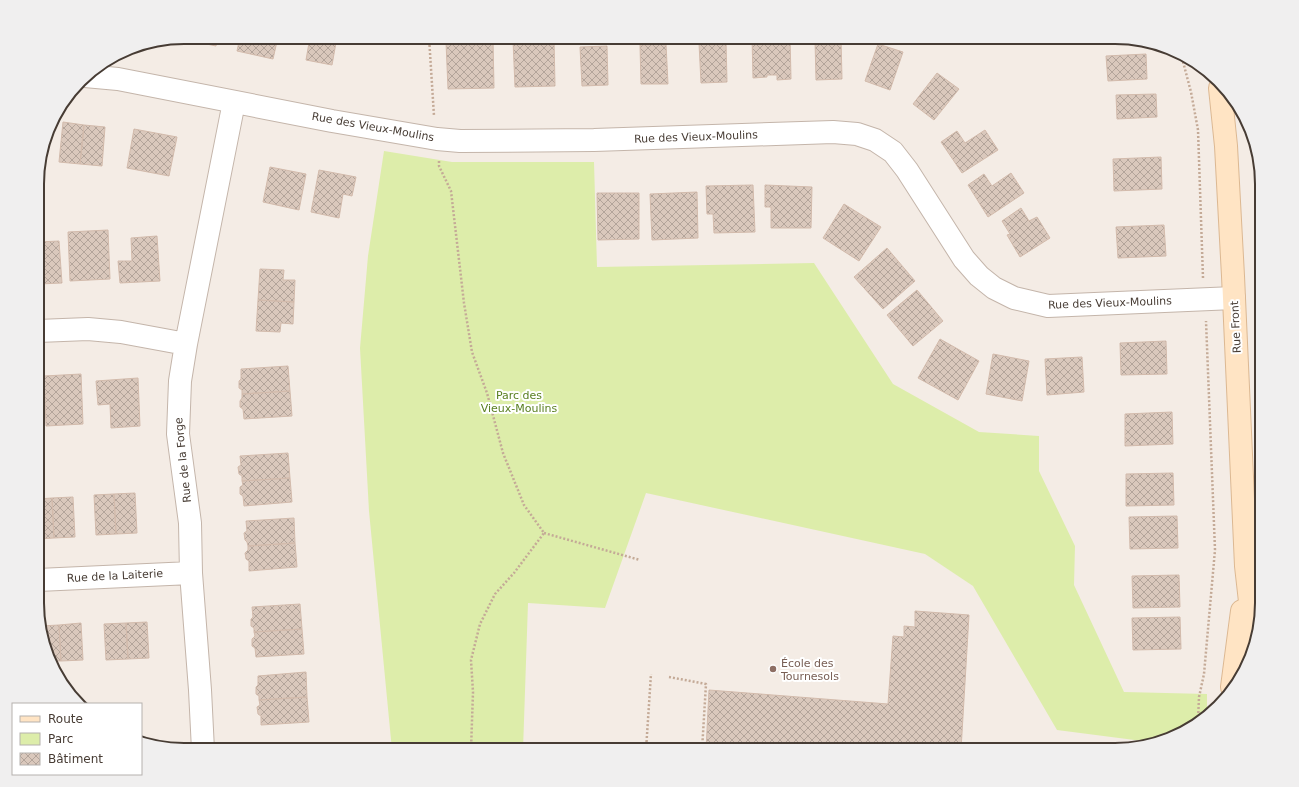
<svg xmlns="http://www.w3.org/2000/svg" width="1299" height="787" viewBox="0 0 1299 787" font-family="'DejaVu Sans',sans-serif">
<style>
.green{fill:#ddedaa}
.building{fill:url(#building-cross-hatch);stroke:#d3bbac}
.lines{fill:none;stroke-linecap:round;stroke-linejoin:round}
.street-casing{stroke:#c4b5aa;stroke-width:24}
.secondary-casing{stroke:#dcb892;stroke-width:24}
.path{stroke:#c4aa97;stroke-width:2.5;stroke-dasharray:2 2;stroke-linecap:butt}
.street{stroke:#fff;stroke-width:22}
.secondary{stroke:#ffe4c4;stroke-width:22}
.education-dot{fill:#8d6e63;stroke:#fff;stroke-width:1.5}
.labels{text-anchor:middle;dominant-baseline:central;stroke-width:4;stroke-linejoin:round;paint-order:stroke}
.street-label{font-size:11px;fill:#473c34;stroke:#fff}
.park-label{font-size:11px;fill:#597f21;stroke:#fff}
.education-label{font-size:11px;fill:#785e54;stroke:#fff;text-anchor:start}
.rim{fill:none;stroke:#473c34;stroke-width:2}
</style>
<defs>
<pattern id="building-cross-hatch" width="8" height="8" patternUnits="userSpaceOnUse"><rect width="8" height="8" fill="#dac8bc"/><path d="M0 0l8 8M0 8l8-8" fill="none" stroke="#b3a49a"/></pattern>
</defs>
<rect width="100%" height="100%" fill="#f4ece5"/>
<!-- green -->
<path class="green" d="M384 151 452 162H594L597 267 814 263 893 384 979 432 1039 436V471L1075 546 1074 585 1124 692 1207 694V712L1189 730 1150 742 1057 730 973 586 925 554 646 493 605 608 528 603 523 750H392L369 511 360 348 368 256Z"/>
<!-- building -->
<path class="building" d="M184 37H218L216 46 178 38Z
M240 37H278L273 59 237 51Z
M310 37H337L332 65 306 60Z
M752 37H790L791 79 777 80V75H767V77L753 78Z
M554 39 555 86 515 87 513 40Z
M841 39 842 79 816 80 815 40Z
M493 40 494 88 448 89 446 42Z
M726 42 727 82 701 83 699 43Z
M666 44 668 84H641L640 45Z
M878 44 903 52 890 90 865 81Z
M607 46 608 85 582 86 580 47Z
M1146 54 1147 79 1108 81 1106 56Z
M937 73 959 89 934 120 913 104Z
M1156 94 1157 117 1117 119 1116 95Z
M63 122 84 125 80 164 59 162Z
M84 125 105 127 102 166 80 164Z
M134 129 177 137 169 176 127 168Z
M985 130 998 150 962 173 941 142 957 131 965 143Z
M1161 157 1162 189 1114 191 1113 159Z
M270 167 306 174 299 210 263 202Z
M319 170 356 177 352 196 343 194 339 218 311 212Z
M1011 173 1024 193 988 217 968 185 984 174 992 186Z
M753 185 755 232 714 233 713 214H707L706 186Z
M765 185 812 187 811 228H771V207H765Z
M697 192 698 238 652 240 650 194Z
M597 193H639V239L598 240Z
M844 204 881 227 859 261 823 238Z
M1021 208 1029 221 1037 217 1050 238 1020 257 1007 235 1010 234 1002 221Z
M1164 225 1166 256 1118 258 1116 227Z
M108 230 110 279 70 281 68 232Z
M157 236 160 281 120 283 118 261H132L131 238Z
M59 241 62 283 38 284V242Z
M887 248 915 281 883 309 854 277Z
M260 269 284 270 283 280H295L294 302 258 300Z
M917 290 943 321 913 346 887 315Z
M258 300 294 302 293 324 281 323 280 332 256 331Z
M940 339 979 361 958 400 918 378Z
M1166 341 1167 374 1121 375 1120 343Z
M993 354 1029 361 1022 401 986 394Z
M1082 357 1084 392 1047 395 1045 359Z
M288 366 290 391 242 394V390L239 388V381L241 379V369Z
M81 374 83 424 46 426 44 376Z
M138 378 140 426 111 428 110 404 98 405 96 381Z
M290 391 292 416 244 419 243 409 240 407V401L242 398V394Z
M1172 412 1173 444 1125 446V414Z
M288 453 290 478 242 481V476L239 474 238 467 241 465 240 456Z
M1173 473 1174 505 1126 506V474Z
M290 478 292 502 244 506 243 496 240 494V487L243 485 242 481Z
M135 493 137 533 116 534 114 494Z
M114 494 116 534 96 535 94 495Z
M73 497 75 537 54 538 52 498Z
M52 498 54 538 38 539V499Z
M1177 516 1178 548 1130 549 1129 517Z
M294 518 295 543 248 546 247 542 245 540 244 533 247 531 246 521Z
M295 543 297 567 249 571V561L246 559 245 553 248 550V546Z
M1179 575 1180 607 1133 608 1132 576Z
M300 604 302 629 254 632V628L251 626V619L253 617 252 607Z
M915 611 969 615 961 750H706L709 690 888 704 893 636 904 637V626L915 627Z
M1180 617 1181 649 1133 650 1132 618Z
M147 622 149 658 128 659 126 623Z
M81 623 83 660 61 661 59 625Z
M126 623 128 659 106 660 104 624Z
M59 625 61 661H53L40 626Z
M302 629 304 654 256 657 255 648 252 646V639L255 636 254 632Z
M306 672 307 697 259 700V696L256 694V687L258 685V676Z
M307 697 309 722 261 725V716L258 714 257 707 260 705 259 700Z"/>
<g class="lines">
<!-- street casing -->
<g class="street-casing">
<path id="street" d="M85 76 118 79 332 121 437 139 460 141 594 140 833 132 857 134 875 140 893 152 907 170 964 259 979 276 994 288 1014 298 1048 306 1234 298
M38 331 88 329 121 332 186 344
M38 580 191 573
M203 750 200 690 191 573 190 523 178 434 180 381 186 344 234 102"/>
</g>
<!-- secondary casing -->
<g class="secondary-casing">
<path id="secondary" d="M1220 88 1226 146 1233 276 1246 566 1254 637
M1232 687 1242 611"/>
</g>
<!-- path -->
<path class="path" d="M429 37 434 116
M1181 54 1191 92 1198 130 1203 278
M439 161V166L451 191 464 303 472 352 487 393 503 453 524 505 544 533 514 573 495 594 480 624 471 660 473 692 471 750
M544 533 640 560
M669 677 706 684 702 750
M1198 721 1199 697 1204 674 1215 550 1206 321
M646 750 651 674"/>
<!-- street -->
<use href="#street" class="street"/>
<!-- secondary -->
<use href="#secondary" class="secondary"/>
</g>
<!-- markers -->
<circle class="education-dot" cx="773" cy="669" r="4"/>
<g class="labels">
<!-- street labels -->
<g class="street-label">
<text transform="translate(373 127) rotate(10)">Rue des Vieux-Moulins</text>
<text transform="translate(696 137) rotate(-2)">Rue des Vieux-Moulins</text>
<text transform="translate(1110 303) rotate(-2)">Rue des Vieux-Moulins</text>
<text transform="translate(1236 327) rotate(-93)">Rue Front</text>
<text transform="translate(183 460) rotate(-96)">Rue de la Forge</text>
<text transform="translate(115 576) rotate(-3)">Rue de la Laiterie</text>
</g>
<!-- park labels -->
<g class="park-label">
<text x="519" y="395">Parc des<tspan x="519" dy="13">Vieux-Moulins</tspan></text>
</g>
<!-- education labels -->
<g class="education-label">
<text x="781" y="663">École des<tspan x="781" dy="13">Tournesols</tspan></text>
</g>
</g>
<!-- crop -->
<path d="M0 0H1299V787H0ZM184 44H1115A140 140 0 0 1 1255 184V603A140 140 0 0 1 1115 743H184A140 140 0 0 1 44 603V184A140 140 0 0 1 184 44Z" fill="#f0efef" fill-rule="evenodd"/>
<path class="rim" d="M184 44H1115A140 140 0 0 1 1255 184V603A140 140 0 0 1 1115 743H184A140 140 0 0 1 44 603V184A140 140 0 0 1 184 44Z"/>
<!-- legend -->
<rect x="12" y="703" width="130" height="72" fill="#ffffff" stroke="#b5b1ae"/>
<rect x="20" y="716" width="20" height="6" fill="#ffe4c4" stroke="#b5b1ae"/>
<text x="48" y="723" font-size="12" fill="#473c34">Route</text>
<rect x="20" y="733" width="20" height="12" fill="#ddedaa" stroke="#b5b1ae"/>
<text x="48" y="743" font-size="12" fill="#473c34">Parc</text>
<rect x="20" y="753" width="20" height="12" fill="url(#building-cross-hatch)" stroke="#b5b1ae"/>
<text x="48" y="763" font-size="12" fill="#473c34">Bâtiment</text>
</svg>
